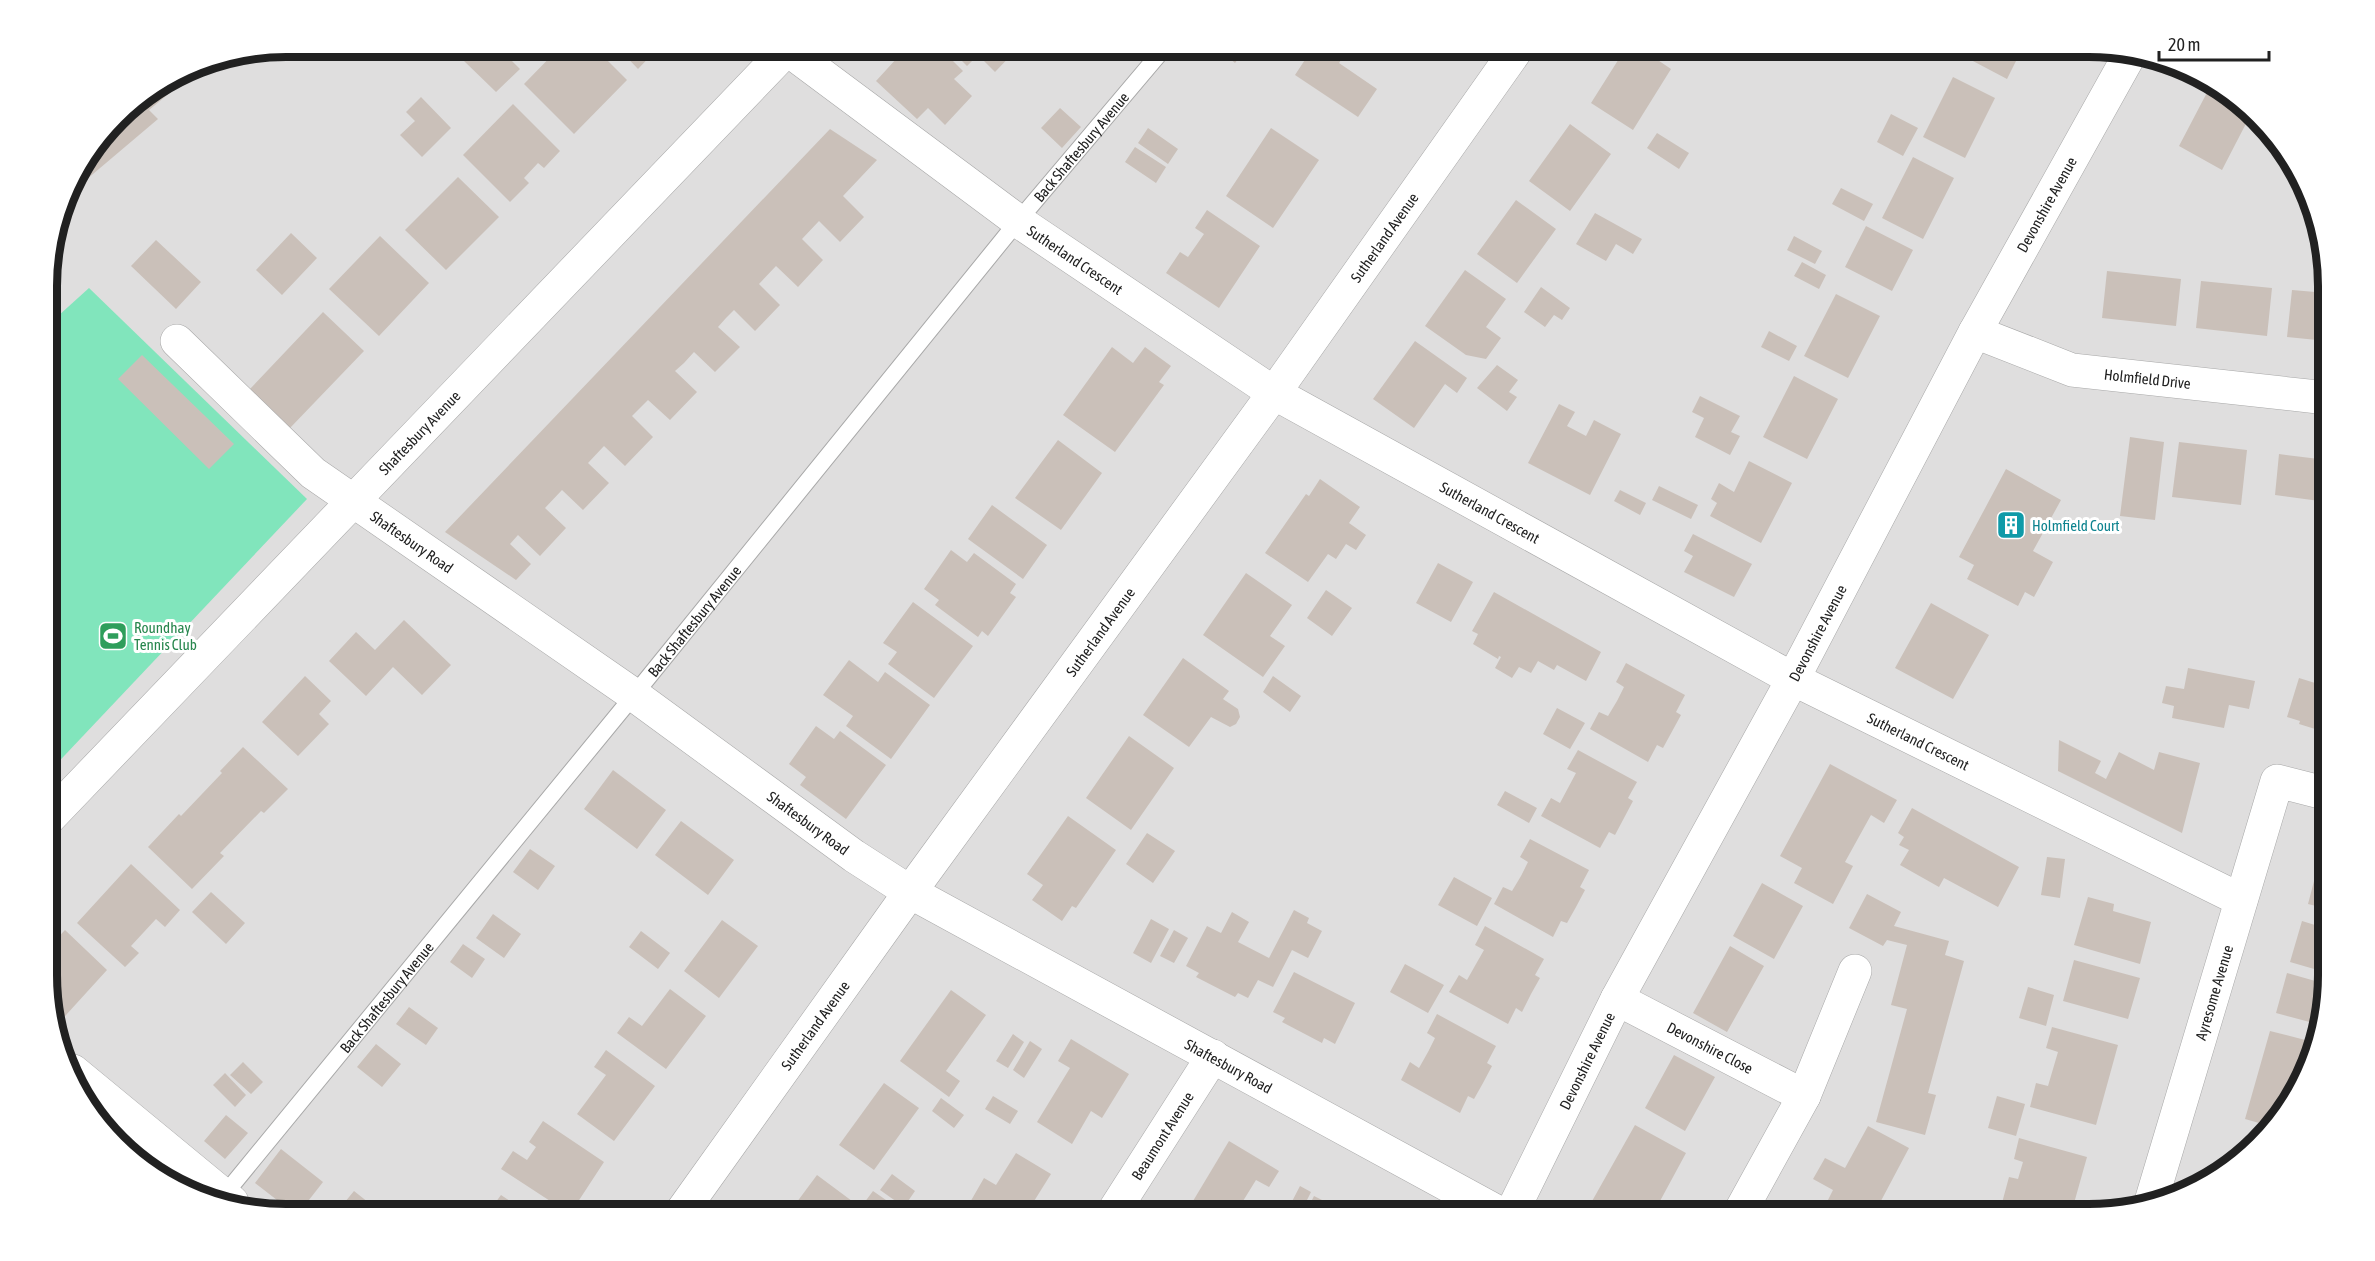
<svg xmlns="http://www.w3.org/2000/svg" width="2375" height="1261" viewBox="0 0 2375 1261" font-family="'Asap Condensed',sans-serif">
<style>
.residential{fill:#dfdede}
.pitch{fill:#81e5bc}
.building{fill:#cac0b9}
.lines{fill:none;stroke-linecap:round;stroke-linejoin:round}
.lane-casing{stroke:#a8a8a8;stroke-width:18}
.street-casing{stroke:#a8a8a8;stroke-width:34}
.lane{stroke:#fff;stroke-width:16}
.street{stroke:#fff;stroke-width:33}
.labels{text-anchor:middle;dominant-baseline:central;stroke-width:6;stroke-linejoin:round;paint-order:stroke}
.street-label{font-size:15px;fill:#212121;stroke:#fff}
.culture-label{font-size:15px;fill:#0d838f;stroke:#fff;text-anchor:start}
.leisure-label{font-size:15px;fill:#27864d;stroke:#fff;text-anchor:start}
.rim{fill:none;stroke:#212121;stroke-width:8}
</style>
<rect width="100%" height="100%" fill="#f2eee7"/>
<!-- residential -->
<path class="residential" d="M286 46 2089 47 2195 71 2247 106 2288 153 2326 255 2328 975 2304 1081 2269 1133 2222 1174 2165 1202 2104 1214H286L180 1190 128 1155 87 1108 49 1006 47 270 71 180 128 106 195 65Z"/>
<!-- pitch -->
<path class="pitch" d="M89 288 307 499 48 773 47 326Z"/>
<!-- building -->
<path class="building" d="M476 46H497L520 69 496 92 463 60Z
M561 46H593L627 80 574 134 524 84Z
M616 46H660L638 69Z
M908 46H938L963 71 954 79 972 96 945 125 928 108 917 119 876 81Z
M947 46H1020L995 72 978 55 967 66Z
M1120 46H1146L1134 59Z
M1215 46H1248L1235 63Z
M1314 46H1333L1345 54 1339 63 1377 89 1358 117 1295 75Z
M1627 46H1637L1671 69 1633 130 1591 103Z
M1956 46H1993L2017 59 2007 79 1954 51Z
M206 63 149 110 158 119 67 196 71 180 128 106 195 65Z
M1953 77 1995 98 1965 158 1923 137Z
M2212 83 2247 106 2252 112 2222 170 2179 146Z
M421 97 451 128 422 157 400 135 415 121 406 112Z
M513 104 560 151 544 168 538 163 524 178 529 183 510 202 463 155Z
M1060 108 1081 127 1062 148 1041 128Z
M1891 114 1918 128 1903 156 1877 142Z
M1570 124 1611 154 1570 211 1529 181Z
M1148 128 1178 149 1168 164 1138 143Z
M1271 128 1319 160 1273 228 1226 196Z
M830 129 877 160 843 196 864 217 840 242 819 221 802 239 823 260 798 287 776 266 759 284 780 305 755 331 734 310 726 318 718 327 740 347 715 372 694 352 684 363 675 371 697 392 670 420 648 400 632 416 653 437 625 466 604 446 588 463 609 483 583 510 562 490 545 508 566 528 540 556 518 535 510 544 531 564 516 580 445 532Z
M1657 133 1689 153 1679 169 1647 148Z
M1135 147 1166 167 1156 183 1125 162Z
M1913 157 1954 178 1923 239 1882 218Z
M458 177 499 217 446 270 405 230Z
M1841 188 1873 204 1864 221 1832 204Z
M1516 200 1556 229 1517 283 1477 254Z
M1207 210 1260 246 1219 308 1166 273 1180 252 1188 257 1195 247 1204 234 1195 228Z
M1595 213 1642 239 1633 254 1616 244 1606 261 1576 244Z
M1866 226 1913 250 1892 291 1845 267Z
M291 233 317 258 282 295 256 270Z
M380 236 429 283 379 336 329 289Z
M1794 236 1822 251 1815 264 1787 250Z
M156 240 201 282 176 309 131 266Z
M1802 262 1826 275 1819 289 1794 276Z
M1465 270 1506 299 1486 327 1501 338 1486 359 1466 355 1425 326Z
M2107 271 2181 279 2176 326 2102 318Z
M2201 281 2272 288 2267 336 2196 328Z
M1541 287 1570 308 1562 320 1554 315 1545 327 1524 312Z
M2292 290 2327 293V341L2287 337Z
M1836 294 1880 316 1848 378 1804 356Z
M323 312 364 351 290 428 250 389Z
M1769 331 1797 346 1789 361 1761 347Z
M1415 341 1467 378 1457 393 1445 384 1414 428 1373 399Z
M1112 347 1133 363 1145 347 1171 366 1159 382 1164 385 1115 452 1063 415Z
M142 355 234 444 209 469 118 379Z
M1497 365 1518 380 1509 392 1517 397 1507 411 1477 388Z
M1794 376 1838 399 1807 459 1763 437Z
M1700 396 1740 416 1731 432 1740 436 1730 455 1695 437 1704 418 1692 412Z
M1559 404 1575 412 1567 426 1586 436 1594 420 1621 434 1590 495 1528 463Z
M2130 437 2164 442 2155 520 2120 516Z
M1058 440 1102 473 1061 530 1015 498Z
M2179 442 2247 450 2241 505 2172 497Z
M2279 454 2327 460V502L2275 495Z
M1749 461 1792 483 1761 543 1710 516 1717 503 1711 499 1719 483 1734 492Z
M2006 469 2061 500 2033 551 2053 562 2034 597 2025 592 2018 606 1967 579 1974 565 1959 557Z
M1320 479 1360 507 1349 523 1366 535 1356 550 1346 544 1336 559 1328 554 1308 582 1265 553 1306 494 1309 496Z
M1659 486 1698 505 1691 519 1652 500Z
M1620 490 1646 503 1640 515 1614 501Z
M992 505 1047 545 1023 579 968 539Z
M1693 534 1752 564 1734 597 1684 572 1693 556 1684 551Z
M951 550 967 562 974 553 1016 584 1010 593 1016 597 988 636 982 631 978 637 935 605 939 600 924 589Z
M1438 563 1473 582 1451 622 1416 603Z
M1246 573 1292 605 1270 636 1285 646 1263 677 1203 635Z
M1326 590 1352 608 1332 636 1307 618Z
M1494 592 1601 652 1586 681 1557 665 1554 670 1538 661 1531 673 1519 667 1512 678 1495 668 1501 657 1499 656 1498 659 1473 644 1478 634 1472 631Z
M913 602 973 646 934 698 888 664 897 652 883 643Z
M1931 603 1989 635 1953 699 1895 668Z
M404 620 451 665 422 695 393 667 366 696 329 661 356 632 375 650Z
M1183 658 1229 691 1223 699 1238 709 1240 717 1236 724 1230 727 1211 717 1189 747 1143 715Z
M849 660 878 682 885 672 930 705 891 759 846 726 853 716 823 695Z
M1626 663 1685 695 1676 712 1681 715 1663 748 1657 745 1648 762 1590 729 1599 712 1608 716 1617 701 1624 687 1616 682Z
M2188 668 2255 681 2249 709 2229 705 2224 728 2172 718 2174 706 2162 703 2166 686 2184 689Z
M305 676 331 701 319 714 329 724 298 756 262 722Z
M1273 676 1301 696 1290 712 1263 692Z
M2299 678 2328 687V733L2299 724 2300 721 2287 717Z
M1557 708 1585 723 1570 749 1543 734Z
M816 726 834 739 840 731 886 765 846 819 800 785 806 777 789 764Z
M1129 736 1174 768 1131 830 1086 798Z
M2059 740 2101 761 2095 773 2106 779 2119 752 2154 770 2159 752 2200 763 2182 833 2058 771Z
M243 747 288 789 264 813 261 811 220 853 224 856 192 889 148 847 179 814 181 816 222 773 220 771Z
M1578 750 1637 782 1628 798 1633 801 1615 835 1609 832 1600 848 1541 816 1551 798 1560 803 1576 773 1567 769Z
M1830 764 1897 800 1884 823 1871 815 1845 862 1853 866 1833 904 1794 883 1802 868 1780 856Z
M613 770 666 810 637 849 584 809Z
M1505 791 1537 808 1529 823 1497 805Z
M1912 808 2019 867 1998 907 1944 878 1939 887 1900 865 1909 850 1899 845 1904 837 1898 833Z
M1068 816 1116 850 1076 908 1072 906 1062 921 1032 900 1043 885 1027 874Z
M681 821 734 860 708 895 655 855Z
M1147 833 1175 851 1153 883 1126 864Z
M1530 839 1589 870 1580 887 1585 890 1576 907 1567 923 1561 921 1553 937 1494 904 1503 887 1512 891 1521 876 1528 862 1520 857Z
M530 849 555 866 538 890 513 872Z
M2047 857 2065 859 2060 898 2041 895Z
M2328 863V909L2308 904 2314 881 2322 883Z
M131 864 180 910 165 927 156 919 131 946 139 953 125 967 77 923Z
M1454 877 1492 898 1477 926 1438 905Z
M1762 883 1803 906 1774 959 1733 936Z
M211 892 245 923 226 944 192 912Z
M1867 894 1901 912 1894 926 1949 941 1945 955 1964 961 1928 1093 1936 1095 1925 1135 1876 1122 1907 1009 1891 1005 1907 945 1887 940 1883 946 1849 928Z
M2088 897 2114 904 2113 911 2151 922 2140 964 2074 945Z
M1294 910 1309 918 1307 923 1322 931 1308 958 1292 950 1273 987 1258 980 1248 998 1238 993 1235 997 1196 977 1199 973 1186 966 1207 926 1221 933 1232 912 1249 922 1238 942 1269 958Z
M493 914 521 934 504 958 476 938Z
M1151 919 1169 929 1151 963 1133 953Z
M722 920 758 946 719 998 684 971Z
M2302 921 2328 929V973L2290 962Z
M1485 926 1544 959 1535 975 1540 978 1531 994 1522 1012 1516 1008 1508 1024 1449 992 1459 975 1467 980 1476 964 1484 950 1475 945Z
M65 930 107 970 56 1026 49 1006 48 948Z
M1174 930 1188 938 1174 963 1160 956Z
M641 931 670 953 658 969 629 947Z
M463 944 485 959 472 978 450 962Z
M1730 946 1764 966 1727 1032 1693 1013Z
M2074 960 2140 978 2128 1019 2063 1001Z
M1405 964 1444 985 1428 1013 1390 992Z
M1294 972 1355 1003 1335 1044 1324 1038 1322 1043 1282 1022 1285 1018 1273 1012Z
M2287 973 2326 984 2317 1024 2276 1013Z
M2028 987 2054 995 2046 1026 2019 1018Z
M670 989 706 1016 666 1069 617 1033 629 1017 642 1026Z
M951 990 986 1015 946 1071 960 1081 949 1097 900 1061Z
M409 1007 438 1028 426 1045 396 1024Z
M1437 1014 1496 1046 1487 1063 1492 1066 1483 1083 1474 1099 1468 1096 1460 1113 1401 1080 1410 1062 1419 1068 1428 1052 1435 1038 1427 1033Z
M2052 1027 2118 1045 2096 1125 2030 1107 2036 1083 2048 1086 2058 1052 2046 1048Z
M2270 1031 2313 1042 2304 1081 2273 1127 2245 1119Z
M1013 1034 1024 1042 1008 1068 996 1061Z
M1071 1039 1129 1074 1102 1118 1091 1111 1072 1144 1037 1122 1070 1068 1058 1061Z
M1030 1041 1042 1049 1024 1078 1013 1070Z
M376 1044 401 1064 382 1087 357 1067Z
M606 1050 655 1086 614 1141 577 1114 606 1075 594 1067Z
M1674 1055 1715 1077 1685 1131 1645 1108Z
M243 1062 263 1082 251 1094 230 1075Z
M225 1073 246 1095 235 1107 213 1085Z
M884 1083 919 1108 874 1170 839 1145Z
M993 1096 1018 1111 1010 1124 985 1109Z
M1997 1096 2025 1104 2016 1136 1988 1128Z
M941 1098 964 1115 954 1128 932 1111Z
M226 1115 248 1133 225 1159 204 1141Z
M543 1121 604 1162 570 1214 501 1169 513 1151 527 1160 536 1147 529 1142Z
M1635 1125 1686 1153 1653 1214H1595L1587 1210Z
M1868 1126 1909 1148 1874 1214H1821L1833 1190 1813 1179 1825 1158 1845 1168Z
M2019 1138 2087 1157 2071 1214H1999L2009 1177 2018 1179 2023 1162 2014 1159Z
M1229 1141 1279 1171 1269 1187 1256 1180 1235 1214H1215L1193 1201Z
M2237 1145 2251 1149 2231 1166Z
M281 1149 323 1182 298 1214H295L255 1183Z
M1016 1153 1051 1174 1026 1214H971L965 1211 984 1178 996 1185Z
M892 1174 915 1191 904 1207 880 1190Z
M817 1175 852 1201 842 1214H788Z
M1300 1186 1311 1192 1300 1214H1294L1287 1211Z
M354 1191 378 1210 375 1214H335Z
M873 1191 899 1209 895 1214H880L864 1203Z
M501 1195 529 1214H487Z
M1314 1196 1330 1204 1324 1214H1305Z
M924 1207 935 1214H919Z"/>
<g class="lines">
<!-- lane casing -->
<g class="lane-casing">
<g id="lane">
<path id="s1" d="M224 1195 634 695 1018 221 1166 46"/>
</g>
</g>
<!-- street casing -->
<g class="street-casing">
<g id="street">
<path id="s2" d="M783 46 1018 221 1274 393 1793 679 2241 900"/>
<path id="s3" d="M1975 332 2072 370 2327 398"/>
<path id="s4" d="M177 341 313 473 634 695 854 856 910 892 1501 1214"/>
<path id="s5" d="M48 819 790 46"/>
<path id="s6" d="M1617 999 1804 1096"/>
<path d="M73 1071 232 1202"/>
<path id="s7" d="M2150 1205 2277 781 2328 794"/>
<path d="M1740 1212 1804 1096 1855 971"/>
<path id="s8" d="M680 1214 910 892 1274 393 1519 46"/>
<path id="s9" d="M1112 1214 1213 1056"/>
<path id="s10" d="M1511 1214 1617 999 1793 679 1975 332 2129 56"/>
</g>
</g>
<!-- lane -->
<use href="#lane" class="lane"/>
<!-- street -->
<use href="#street" class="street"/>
</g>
<!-- icons -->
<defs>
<g id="building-square" transform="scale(1.5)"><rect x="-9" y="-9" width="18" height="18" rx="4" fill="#0f9aa8" stroke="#fff"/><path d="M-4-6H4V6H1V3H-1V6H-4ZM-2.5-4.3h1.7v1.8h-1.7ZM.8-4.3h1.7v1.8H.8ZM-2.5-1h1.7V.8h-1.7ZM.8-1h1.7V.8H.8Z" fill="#fff"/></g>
<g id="stadium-square" transform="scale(1.5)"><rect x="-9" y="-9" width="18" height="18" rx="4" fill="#2e9e5b" stroke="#fff"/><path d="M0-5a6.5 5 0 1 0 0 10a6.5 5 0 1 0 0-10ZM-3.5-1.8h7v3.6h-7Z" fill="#fff"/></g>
</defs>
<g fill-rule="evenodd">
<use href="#building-square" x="2011" y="525"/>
<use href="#stadium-square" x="113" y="636"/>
</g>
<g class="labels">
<!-- street labels -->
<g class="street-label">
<text stroke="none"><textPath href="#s1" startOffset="1354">Back Shaftesbury Avenue</textPath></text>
<text stroke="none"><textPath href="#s10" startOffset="1143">Devonshire Avenue</textPath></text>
<text stroke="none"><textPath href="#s8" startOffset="1204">Sutherland Avenue</textPath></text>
<text stroke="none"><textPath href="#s2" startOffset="362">Sutherland Crescent</textPath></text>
<text stroke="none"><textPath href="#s3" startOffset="180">Holmfield Drive</textPath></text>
<text stroke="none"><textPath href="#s5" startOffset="536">Shaftesbury Avenue</textPath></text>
<text stroke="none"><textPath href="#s2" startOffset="848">Sutherland Crescent</textPath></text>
<text stroke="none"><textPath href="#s4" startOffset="310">Shaftesbury Road</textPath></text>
<text stroke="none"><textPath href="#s1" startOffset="742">Back Shaftesbury Avenue</textPath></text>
<text stroke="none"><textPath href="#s8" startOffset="718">Sutherland Avenue</textPath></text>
<text stroke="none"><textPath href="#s10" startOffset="657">Devonshire Avenue</textPath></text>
<text stroke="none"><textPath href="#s2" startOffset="1334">Sutherland Crescent</textPath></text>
<text stroke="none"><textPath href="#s4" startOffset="796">Shaftesbury Road</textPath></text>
<text stroke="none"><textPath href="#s7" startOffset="222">Ayresome Avenue</textPath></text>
<text stroke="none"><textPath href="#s1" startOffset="256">Back Shaftesbury Avenue</textPath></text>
<text stroke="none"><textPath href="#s8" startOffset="232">Sutherland Avenue</textPath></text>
<text stroke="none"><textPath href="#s6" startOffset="105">Devonshire Close</textPath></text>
<text stroke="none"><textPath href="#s10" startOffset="171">Devonshire Avenue</textPath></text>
<text stroke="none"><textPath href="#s4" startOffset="1282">Shaftesbury Road</textPath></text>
<text stroke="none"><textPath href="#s9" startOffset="93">Beaumont Avenue</textPath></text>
</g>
<!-- culture labels -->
<g class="culture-label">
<text x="2032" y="525">Holmfield Court</text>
</g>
<!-- leisure labels -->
<g class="leisure-label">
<text x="134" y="627">Roundhay<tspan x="134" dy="17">Tennis Club</tspan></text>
</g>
</g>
<!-- crop -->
<path d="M0 0H2375V1261H0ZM286 57H2089A229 229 0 0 1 2318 286V975A229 229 0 0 1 2089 1204H286A229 229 0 0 1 57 975V286A229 229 0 0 1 286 57Z" fill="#fff" fill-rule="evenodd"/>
<path class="rim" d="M286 57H2089A229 229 0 0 1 2318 286V975A229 229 0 0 1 2089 1204H286A229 229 0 0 1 57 975V286A229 229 0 0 1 286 57Z"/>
<!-- scale -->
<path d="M2159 51v9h110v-9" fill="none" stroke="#212121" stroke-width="3"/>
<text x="2168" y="51" font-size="18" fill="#212121" stroke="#ffffff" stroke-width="4.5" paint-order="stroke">20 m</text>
</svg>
